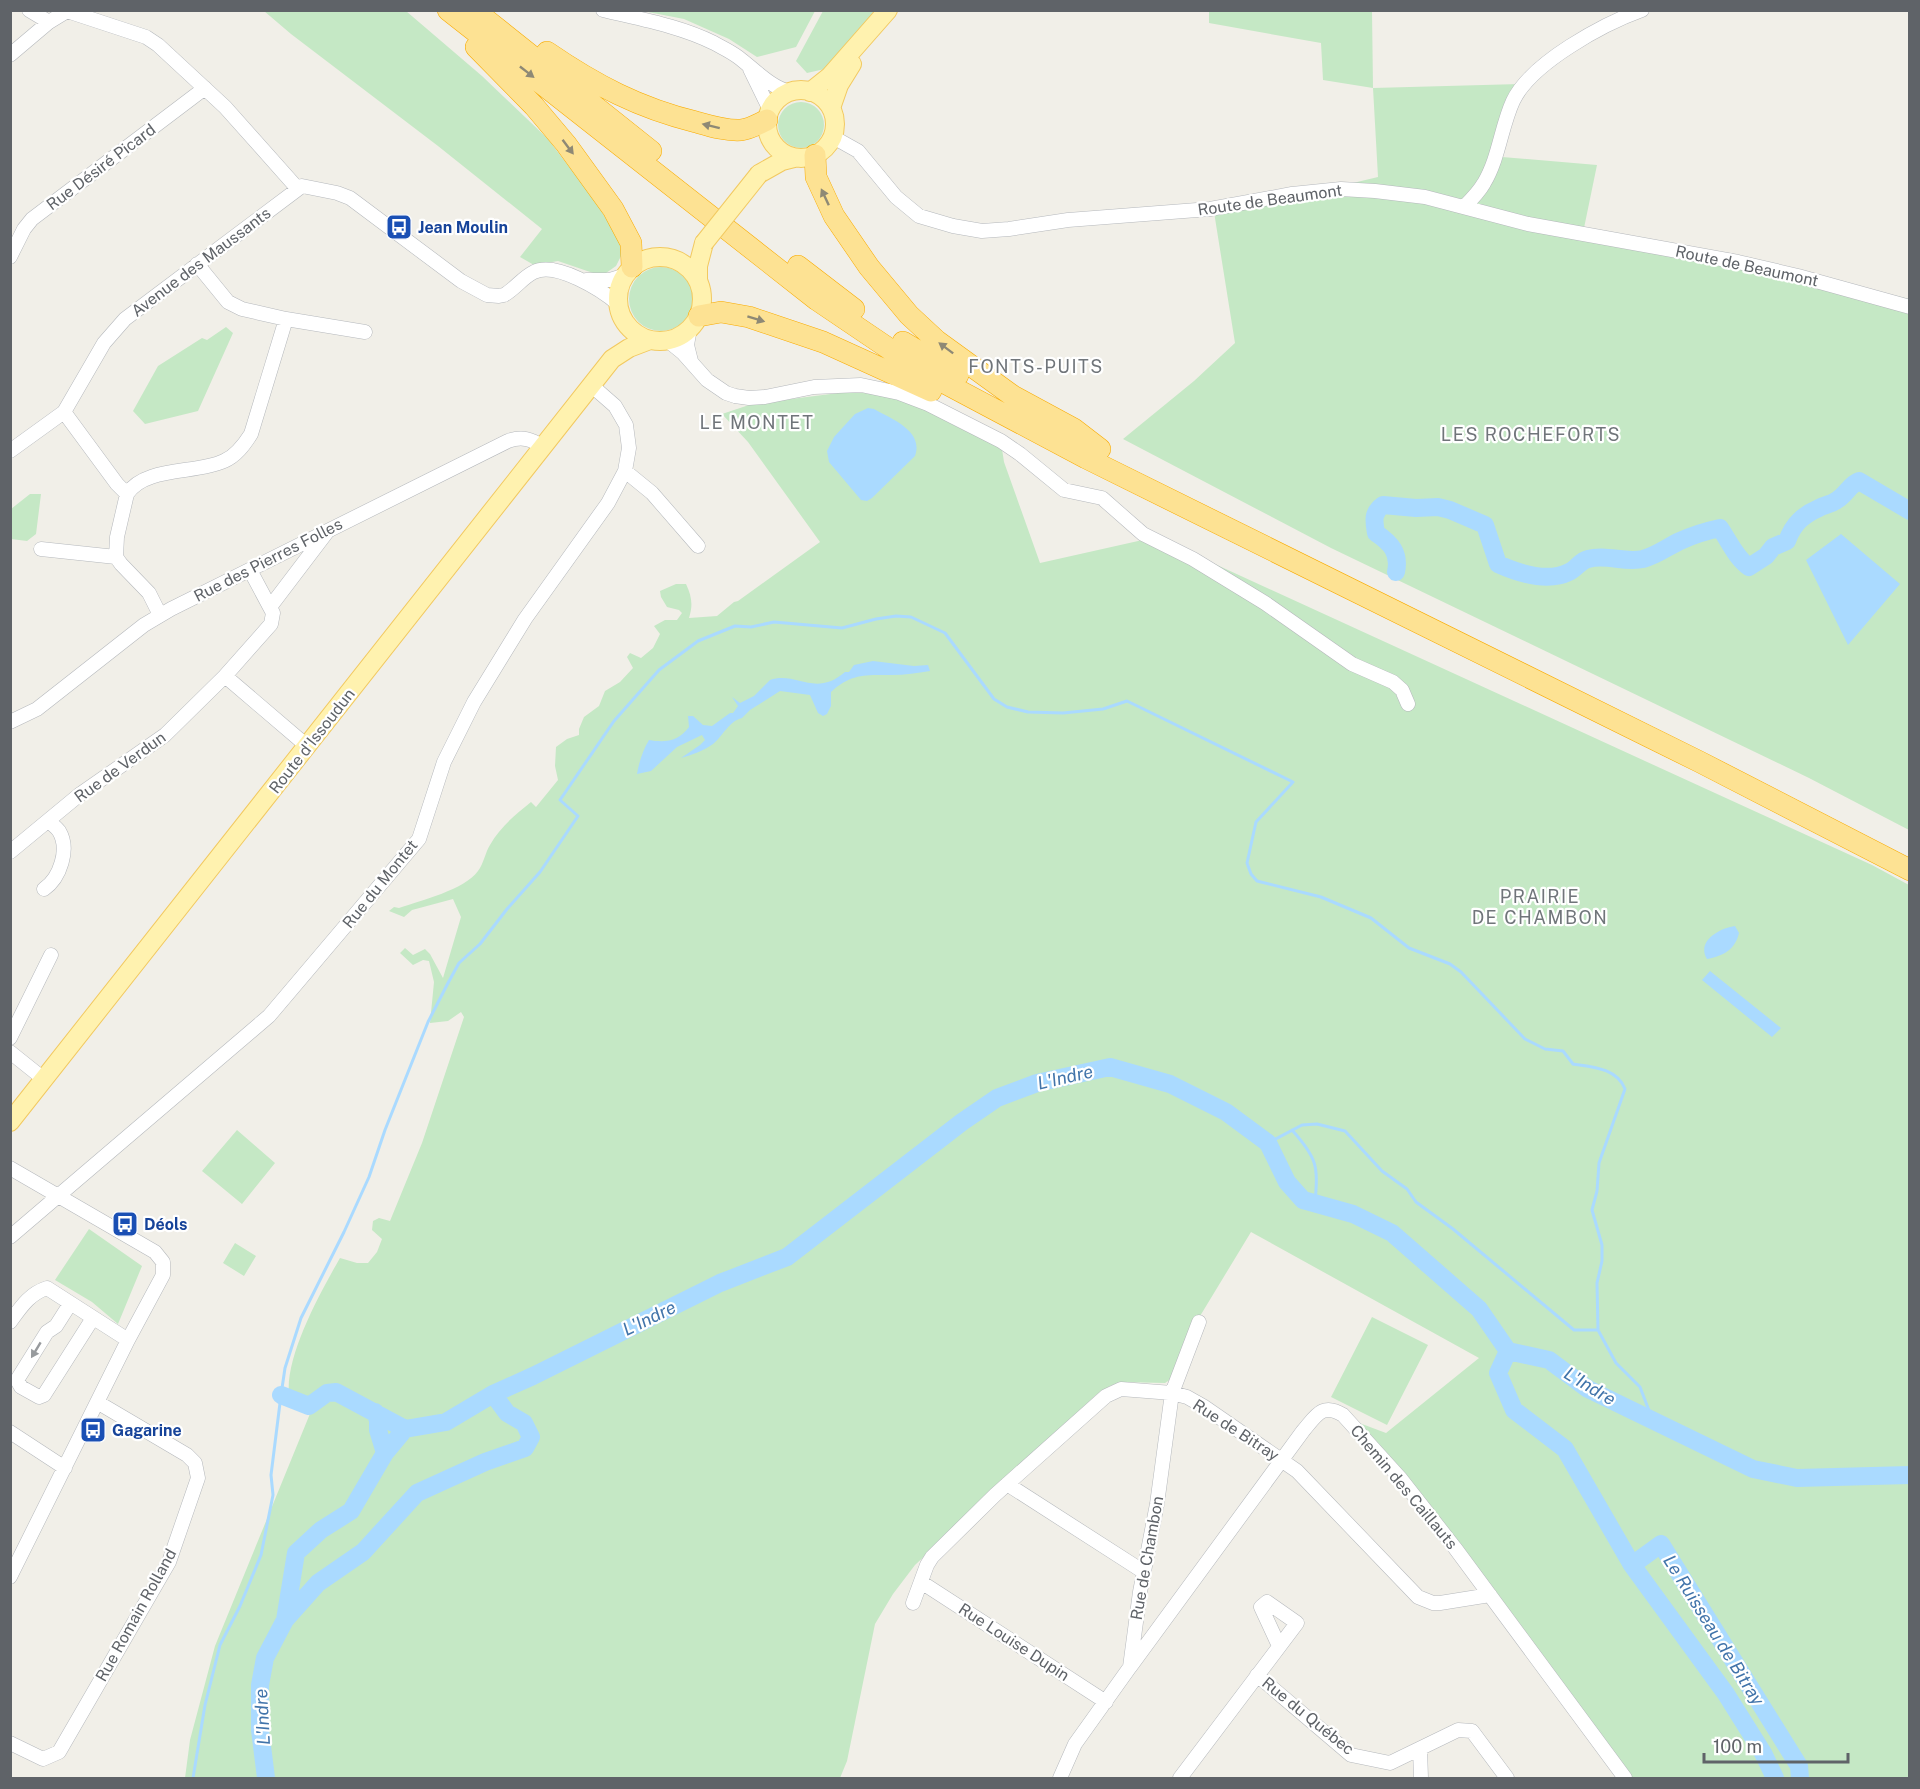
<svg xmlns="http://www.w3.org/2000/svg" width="1920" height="1789" viewBox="0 0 1920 1789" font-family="'Public Sans',sans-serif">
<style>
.green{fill:#c5e8c5}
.water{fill:#aadaff}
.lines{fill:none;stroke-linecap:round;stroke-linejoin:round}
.stream{stroke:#aadaff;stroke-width:3}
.river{stroke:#aadaff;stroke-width:18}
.minor-casing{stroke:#b5b8bc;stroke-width:15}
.major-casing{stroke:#f2c960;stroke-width:20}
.highway-casing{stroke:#f9ab00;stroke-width:22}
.minor{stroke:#fff;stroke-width:14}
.major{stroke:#fff2af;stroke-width:18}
.highway{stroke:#fde293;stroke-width:21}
.major-bridge-casing{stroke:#f2c960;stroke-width:20;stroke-linecap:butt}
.major-bridge{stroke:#fff2af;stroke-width:18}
.oneway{fill:#8e8975}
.oneway2{fill:#979a9d}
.labels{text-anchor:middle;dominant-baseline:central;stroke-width:4.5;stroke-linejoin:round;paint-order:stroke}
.street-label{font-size:16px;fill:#5f6368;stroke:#fff}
.transit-label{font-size:16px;font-weight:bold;fill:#164399;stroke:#fff;text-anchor:start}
.neighbourhood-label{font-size:18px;letter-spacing:1.5px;fill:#70757a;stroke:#fff}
.water-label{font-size:18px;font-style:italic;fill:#4174aa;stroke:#fff}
</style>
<rect width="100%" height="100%" fill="#f1efe8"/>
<!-- green -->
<path class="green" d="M264 11H406L482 76 548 139 598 205 624 250 616 266 606 273 596 274 558 261 534 265 520 257 542 229 438 146 291 34Z
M643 11H815L796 47 757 57 729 39 684 19Z
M823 11H878L829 68 807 73 796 61Z
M1209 11H1372L1373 88 1520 84 1518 103 1502 157 1597 165 1584 228 1705 249 1909 299V830L1809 778 1331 548 1123 439 1194 381 1235 343 1214 212 1290 198 1378 177 1373 88 1323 80 1321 43 1209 23Z
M778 125a23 23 0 1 1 46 0a23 23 0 1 1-46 0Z
M629 299a32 32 0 1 1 64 0a32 32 0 1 1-64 0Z
M226 327 233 333 198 411 145 424 133 411 158 366 202 338 207 340Z
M846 392C856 393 868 393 878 394 914 400 970 431 1002 449L1004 462 1040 563 1156 537 1872 865 1909 885V1778H1631L1354 1421 1386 1433 1479 1358 1251 1232 1194 1326 1174 1377 1165 1383 1122 1382 1110 1386 1096 1395 915 1565 893 1594 875 1624 847 1761 840 1778H185L190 1740 215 1646 316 1399 308 1401 289 1394C285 1356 321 1291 340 1258L357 1263H368L377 1252 382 1239 372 1230 373 1221 379 1218 390 1221 422 1143 464 1017 461 1012 448 1021 430 1023 434 982 429 961 423 960 413 965 400 953 405 948 413 955 425 949 430 954 443 978 461 917 453 899 412 910 404 917 389 911 394 907 399 908C422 900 464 890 478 871 484 863 485 853 490 845 500 827 515 815 531 802L536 807 558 780 555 766 556 747 567 739 579 735V729L584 717 599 706 605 691 620 682 633 668 627 657 630 653 641 658 653 648 660 634 654 626 665 620H677L682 613 679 610 667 607 661 597 660 591 676 584H686C692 597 693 605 689 618L717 616 734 602 738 601 820 542 748 442 722 414 752 404Z
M30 494H41L36 534 27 541 11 539V509Z
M237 1130 275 1163 242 1204 202 1171Z
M89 1229 142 1266 118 1324 92 1302 55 1280Z
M235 1243 256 1256 244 1276 223 1263Z
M1372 1317 1428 1345 1387 1425 1331 1397Z"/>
<!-- water -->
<path class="water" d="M868 408 874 409C892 419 924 431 915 456L872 498 867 501 861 500 829 462 827 451 834 437 855 414Z
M1841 534 1900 584 1848 645 1806 560Z
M873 661 914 666 928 665 930 671C917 673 905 675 892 675 867 675 851 673 831 692V706L827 714 823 716 818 713 810 695 780 691 750 710 742 718C729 721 723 736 713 744 703 751 692 755 681 758L700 745 705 740 702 735 677 747 651 771 637 774C639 762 643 750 649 740 666 743 679 741 689 727L688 716H693L703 725 712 726 730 713H733L738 706 732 697 740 703 754 696 770 680C796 671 815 698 845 672H849L854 665Z
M1735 926 1739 933C1735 950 1723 956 1707 959 1696 941 1720 928 1735 926Z
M1710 971 1781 1028 1772 1037 1702 980Z"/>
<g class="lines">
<!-- stream -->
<path class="stream" d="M1292 1130C1318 1159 1318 1166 1315 1204
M1268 1143 1302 1125 1317 1124 1345 1131 1382 1171 1407 1189 1416 1202 1453 1229 1574 1330H1598
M193 1778 205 1705 220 1645 240 1606 261 1555 273 1495 271 1475 281 1395 285 1368 301 1318 344 1232 369 1177 385 1130 428 1022 448 983 459 963 480 944 507 909 540 872 578 816 560 800 614 721 659 670 698 641 735 626 751 627 774 622 842 628 876 619 896 616 911 617 945 633 994 699 1007 707 1028 712 1063 713 1103 709 1127 701 1293 782 1256 822 1247 863 1251 874 1257 881 1321 897 1371 918 1409 948 1450 964 1461 972 1525 1039 1545 1049 1563 1051 1573 1064C1592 1067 1617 1068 1625 1089L1599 1163 1597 1191 1592 1210 1602 1245V1261L1597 1283 1598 1330 1616 1363 1640 1387 1653 1421"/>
<!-- river -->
<path class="river" d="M1396 572C1400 553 1391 543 1376 533 1374 521 1372 513 1383 505L1416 508 1438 507 1450 510 1485 525 1498 564C1518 573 1547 583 1569 572 1576 569 1580 561 1588 559 1606 554 1625 563 1643 559 1658 555 1667 547 1680 541 1693 535 1706 531 1720 528 1729 541 1736 558 1749 567L1766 556 1773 547 1787 541C1793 524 1803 515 1819 508 1825 505 1832 504 1837 500 1846 495 1850 484 1859 481L1910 511
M1508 1351 1498 1373 1514 1410 1565 1449 1632 1565 1661 1544 1794 1758 1799 1766 1800 1778
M281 1395 309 1406 327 1393 336 1392 405 1429
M375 1412 378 1420V1430L385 1453
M1632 1565 1726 1694 1763 1753 1775 1778
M285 1620 296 1553 321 1530 351 1511 385 1453 405 1429 446 1422 493 1394 533 1376 720 1283 787 1257 962 1122 997 1098 1037 1083 1110 1067 1170 1084 1226 1112 1268 1143 1287 1182 1303 1200 1353 1214 1392 1233 1479 1309 1508 1351 1549 1360 1588 1389 1753 1469 1797 1478 1910 1475
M266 1778 260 1730V1685L265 1658 285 1620 318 1583 363 1552 417 1493 485 1462 525 1448 531 1437 524 1423 507 1413 493 1394"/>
<!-- minor casing -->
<g class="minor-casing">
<path id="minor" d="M29 10 49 22 67 11 146 37 158 45 225 107 298 189
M603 10C640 19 680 26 714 43 721 47 730 51 738 57 754 69 770 87 790 92
M10 55 49 22
M750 69 770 110
M833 137 858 151 896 197 919 216 953 226 982 231 1009 229 1068 220 1210 209 1292 194 1341 189 1375 191 1425 197 1528 224 1738 262 1798 276 1910 307
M1464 207C1471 200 1479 192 1484 183 1499 158 1501 127 1513 101 1531 63 1603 24 1642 10
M10 257 24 229 32 219 205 88
M197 264 228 302 242 309 286 319 365 332
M586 280H610L626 275
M690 328 687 345 691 361
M667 340 683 353 707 380 726 393 735 396 749 398 765 397 814 387 861 385 899 393 928 404 1001 441 1020 454 1064 490 1102 498 1143 534 1193 559 1265 603 1352 664 1393 682 1402 690 1408 704
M64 412 117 484 127 494 117 537 116 557 121 564 149 593 160 615
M10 451 64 412 104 343 125 319 302 186 337 193 350 198 461 281 487 295 499 296 504 295C515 289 523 277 534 272 556 261 602 290 618 304
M625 471 652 493 698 546
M127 494C145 466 197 474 224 461 236 456 244 445 251 434L286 319
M41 549 116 557
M270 607 327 532
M225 676 307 746
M10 722 37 709 144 625 171 609 508 441C522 436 531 439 543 447
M10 852 79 795 165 735 225 676 271 624 273 613 250 570
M44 889C60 878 70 849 59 831 56 827 52 824 48 821
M10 1038 51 955
M10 1052 45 1080
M10 1168 155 1252 163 1262V1275L128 1340 10 1577
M10 1237 269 1016 419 839 444 762 474 702 525 619 608 503 625 471 629 448 626 425 615 406 591 385
M70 1304 56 1326 47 1332 17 1380 21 1387 39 1397 44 1395 93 1318
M10 1322C21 1307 29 1294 47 1288L128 1340
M10 1432 65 1468
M1007 1484 1144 1572
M921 1582 1106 1702
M913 1603 927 1565 932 1557 995 1495 1106 1396 1121 1389 1172 1393 1187 1397 1203 1406 1297 1471 1418 1597 1433 1603H1440L1490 1595
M1130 1667 1303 1431C1316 1416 1322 1402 1343 1415L1401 1479 1455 1548 1625 1778
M1257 1675 1351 1755 1390 1763 1458 1730 1472 1731 1507 1778
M10 1743 43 1759 59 1752 169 1562 198 1478 195 1463 187 1455 97 1402
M1420 1749 1421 1778
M1060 1778 1075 1744 1130 1667 1140 1592 1157 1504 1172 1393 1199 1322
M1180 1778 1297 1623 1267 1602 1261 1607 1279 1646"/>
</g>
<!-- major casing -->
<g class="major-casing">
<path id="major" d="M767 124a34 34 0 1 1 68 0a34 34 0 1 1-68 0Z
M810 92 830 76 888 10
M831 108 839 85 852 64
M759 174 782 161 794 158
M618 299a42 42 0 1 1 84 0a42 42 0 1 1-84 0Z
M698 279V266L704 243
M10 1122 612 359 629 348 650 340"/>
</g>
<!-- highway casing -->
<g class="highway-casing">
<path id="highway" d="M448 10 817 300 922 371 1086 458 1700 762 1910 870
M474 10 651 151
M476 47 534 106 566 144 613 209 631 243 632 267
M547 52C595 85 639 108 696 122 710 126 726 131 741 130 750 129 758 124 767 120
M815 155 816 177 834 216 869 267 909 315 937 341 1013 396 1074 429 1100 449
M798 266 854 309
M699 316 721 312 749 317 823 342 931 391
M903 342 958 375"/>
</g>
<!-- minor -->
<use href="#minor" class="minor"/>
<!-- major -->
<use href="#major" class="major"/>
<!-- highway -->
<use href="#highway" class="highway"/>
<!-- major-bridge casing -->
<g class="major-bridge-casing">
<path id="major-bridge" d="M704 243 759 174"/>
</g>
<!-- major-bridge -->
<use href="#major-bridge" class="major-bridge"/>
</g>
<!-- one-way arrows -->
<defs><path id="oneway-solid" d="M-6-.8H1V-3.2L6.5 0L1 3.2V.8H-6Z" transform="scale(1.5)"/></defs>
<g class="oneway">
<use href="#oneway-solid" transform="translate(527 72) rotate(38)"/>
<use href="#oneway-solid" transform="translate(711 126) rotate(-166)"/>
<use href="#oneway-solid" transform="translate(568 147) rotate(53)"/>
<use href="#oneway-solid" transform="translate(825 197) rotate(-115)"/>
<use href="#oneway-solid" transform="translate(756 319) rotate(17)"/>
<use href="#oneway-solid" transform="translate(946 348) rotate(-143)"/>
</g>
<use class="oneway2" href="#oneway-solid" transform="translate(36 1350) rotate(121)"/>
<!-- icons -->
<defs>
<g id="bus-square" transform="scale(1.35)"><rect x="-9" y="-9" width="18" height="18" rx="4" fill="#1a4fb4" stroke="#fff"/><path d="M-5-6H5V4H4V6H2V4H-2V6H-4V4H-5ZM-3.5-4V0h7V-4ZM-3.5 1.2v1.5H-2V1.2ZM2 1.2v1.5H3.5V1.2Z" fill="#fff"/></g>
</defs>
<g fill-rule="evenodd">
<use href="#bus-square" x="399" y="227"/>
<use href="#bus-square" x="125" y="1224"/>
<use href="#bus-square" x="93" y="1430"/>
</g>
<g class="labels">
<!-- street labels -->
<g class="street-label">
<text transform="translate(101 167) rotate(-37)">Rue Désiré Picard</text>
<text transform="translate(1270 200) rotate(-8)">Route de Beaumont</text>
<text transform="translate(201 262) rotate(-37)">Avenue des Maussants</text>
<text transform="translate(1747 266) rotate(12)">Route de Beaumont</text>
<text transform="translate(268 560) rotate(-27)">Rue des Pierres Folles</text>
<text transform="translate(312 741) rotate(-52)">Route d'Issoudun</text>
<text transform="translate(120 767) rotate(-36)">Rue de Verdun</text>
<text transform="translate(380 884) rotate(-51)">Rue du Montet</text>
<text transform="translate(1236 1430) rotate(33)">Rue de Bitray</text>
<text transform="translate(1404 1487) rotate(50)">Chemin des Caillauts</text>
<text transform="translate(1147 1558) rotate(-80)">Rue de Chambon</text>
<text transform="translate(136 1615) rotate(-61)">Rue Romain Rolland</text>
<text transform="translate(1014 1642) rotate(33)">Rue Louise Dupin</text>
<text transform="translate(1308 1716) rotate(39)">Rue du Québec</text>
</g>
<!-- transit labels -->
<g class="transit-label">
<text x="418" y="227">Jean Moulin</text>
<text x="144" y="1224">Déols</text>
<text x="112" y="1430">Gagarine</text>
</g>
<!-- neighbourhood labels -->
<g class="neighbourhood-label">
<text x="1036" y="366">FONTS-PUITS</text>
<text x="757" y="422">LE MONTET</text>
<text x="1531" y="434">LES ROCHEFORTS</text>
<text x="1540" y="896">PRAIRIE<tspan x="1540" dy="21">DE CHAMBON</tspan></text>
</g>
<!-- water labels -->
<g class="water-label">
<text transform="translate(1065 1077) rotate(-13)">L'Indre</text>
<text transform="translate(649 1318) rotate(-26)">L'Indre</text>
<text transform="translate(1590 1386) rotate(31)">L'Indre</text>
<text transform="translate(1714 1630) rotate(58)">Le Ruisseau de Bitray</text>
<text transform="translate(262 1717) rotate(-93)">L'Indre</text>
</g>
</g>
<!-- border -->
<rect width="1920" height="1789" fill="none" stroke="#5f6368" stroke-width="24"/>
<!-- scale -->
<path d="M1704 1753v9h144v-9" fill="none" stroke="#5f6368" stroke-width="3"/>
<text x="1713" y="1753" font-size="18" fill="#5f6368" stroke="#ffffff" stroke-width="4.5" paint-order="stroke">100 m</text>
</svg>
